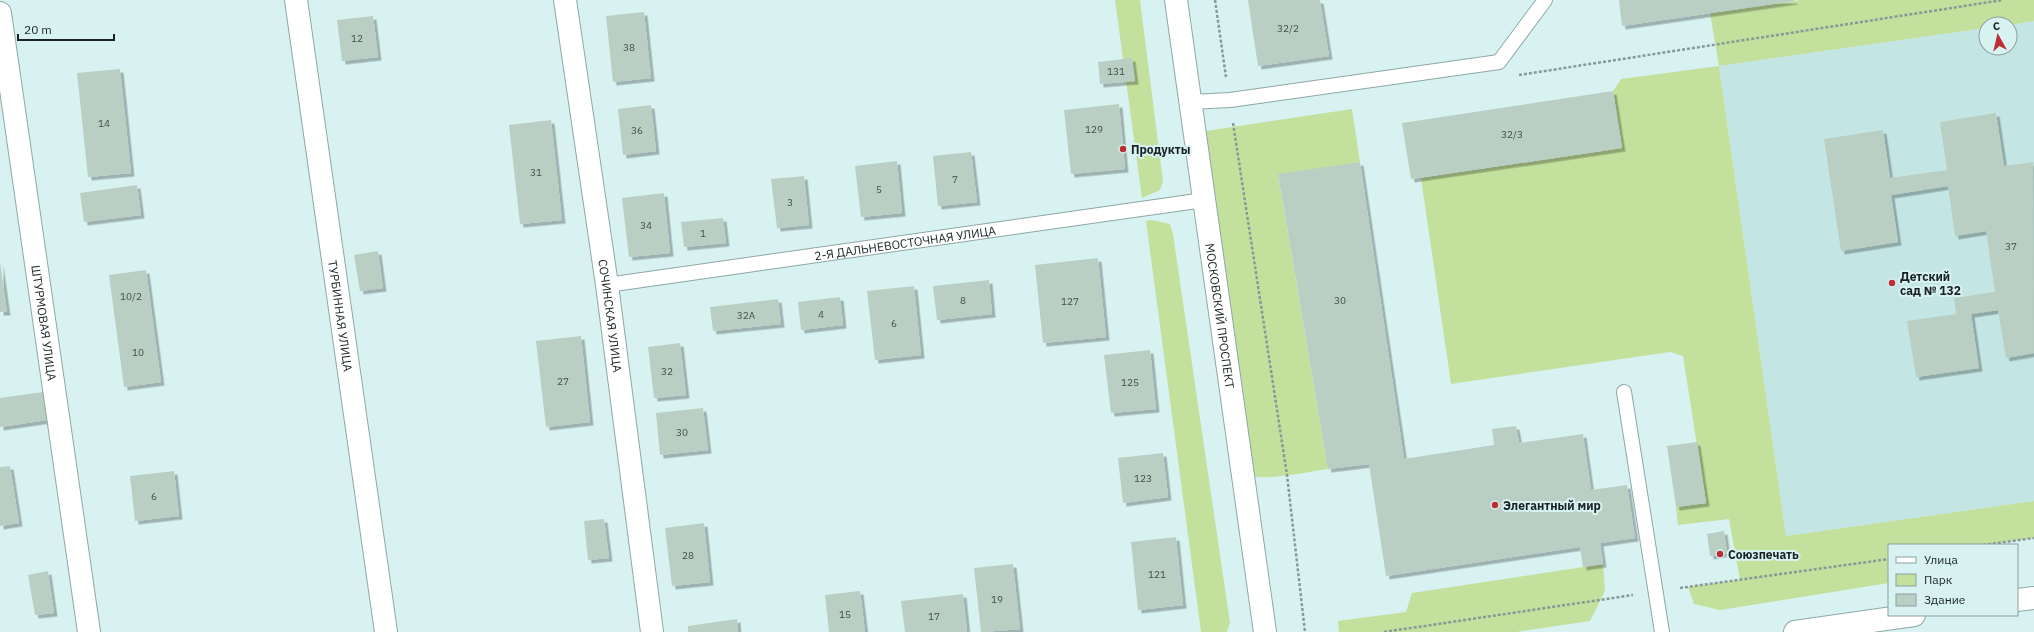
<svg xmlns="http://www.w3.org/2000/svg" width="2034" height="632" viewBox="0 0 2034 632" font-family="'IBM Plex Sans',sans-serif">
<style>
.built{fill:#c3e6e5}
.green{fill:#c3e09c}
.building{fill:#bacfc3;filter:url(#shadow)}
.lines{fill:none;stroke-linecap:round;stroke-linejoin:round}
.lane-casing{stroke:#8ea7a7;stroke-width:16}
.street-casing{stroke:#8ea7a7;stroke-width:24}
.secondary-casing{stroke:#8ea7a7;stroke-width:24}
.path{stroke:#879999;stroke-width:2.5;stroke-dasharray:3 2;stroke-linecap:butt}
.lane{stroke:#fff;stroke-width:14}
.street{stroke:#fff;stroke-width:22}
.secondary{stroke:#fff;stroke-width:22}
.poi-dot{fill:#bd2d34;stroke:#d8f2f2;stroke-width:1.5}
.labels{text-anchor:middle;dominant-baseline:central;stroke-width:4;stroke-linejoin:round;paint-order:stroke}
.number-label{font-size:10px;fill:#424e4b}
.poi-label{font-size:12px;font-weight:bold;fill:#1a2323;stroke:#d8f2f2;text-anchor:start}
.street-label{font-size:12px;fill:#1a2323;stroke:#d8f2f2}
</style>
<defs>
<filter id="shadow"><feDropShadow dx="3.5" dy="3.5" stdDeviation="0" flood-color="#0004"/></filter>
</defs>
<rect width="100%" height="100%" fill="#d8f2f2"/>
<!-- built -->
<path class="built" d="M2034 21V501L1786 536 1719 66 1986 28V48H2010V25Z"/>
<!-- green -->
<path class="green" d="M1115 0H1140L1163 182 1160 190 1142 198Z
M1800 0H2034V21L2010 25 1986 24V28L1719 66 1786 536 2034 501V538L1983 545H1889V583L1720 610 1694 604 1688 587 1740 580 1729 519 1678 525 1676 507 1706 503 1683 356 1670 352 1451 384 1421 178 1622 148 1613 91 1621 79 1719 66 1710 13Z
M1352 109 1360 162 1278 175 1328 469C1301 473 1273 480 1245 476L1198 138 1206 131Z
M1152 220 1170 224 1173 234 1230 623 1227 632H1201L1146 221Z
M1603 564 1605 591 1590 621 1516 632H1339L1338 621 1406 612 1412 593Z"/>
<!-- building -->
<path class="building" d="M1248 0H1320L1329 56 1258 66Z
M1619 0H1794V1L1622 26Z
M644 12 651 78 613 82 606 16Z
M373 16 378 57 342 61 337 20Z
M1132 58 1135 81 1100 84 1098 62Z
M120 69 131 173 88 177 77 73Z
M1613 91 1622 148 1411 179 1402 123Z
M1119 104 1125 169 1071 174 1064 110Z
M651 105 656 151 623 155 618 109Z
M1996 113 2004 166 2033 162 2034 353 2006 358 1998 310 1971 314 1979 368 1916 377 1907 321 1956 314 1954 298 1995 292 1986 231 1955 236 1948 186 1891 195 1898 242 1841 251 1824 139 1883 130 1890 178 1947 170 1940 122Z
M551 120 562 220 520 224 509 125Z
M971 152 977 202 938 206 933 156Z
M897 161 902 213 861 217 855 166Z
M1360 162 1404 459 1494 445 1492 429 1516 426 1519 443 1583 434 1591 490 1627 485 1635 538 1600 543 1603 564 1583 567 1580 547 1386 576 1369 464 1328 469 1278 174Z
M804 176 809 225 777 228 771 179Z
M137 185 141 215 84 222 80 193Z
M664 193 670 253 629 257 622 198Z
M723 218 726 243 684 247 681 222Z
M378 251 383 288 360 291 354 255Z
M1098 258 1106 337 1043 343 1035 265Z
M0 262 7 312H0Z
M146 270 161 382 124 387 109 275Z
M989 280 992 314 937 320 933 286Z
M914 286 921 355 875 360 867 291Z
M840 297 843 325 801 330 798 302Z
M778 299 781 324 713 331 710 307Z
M581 336 590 422 546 427 536 341Z
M680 343 686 395 654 398 648 347Z
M1150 350 1156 409 1111 413 1104 355Z
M43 392 47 420 0 427V398Z
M703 408 708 450 660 455 656 413Z
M1697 442 1706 503 1676 507 1667 446Z
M1163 453 1168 497 1123 503 1118 458Z
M10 466 19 523 0 526V467Z
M174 471 179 516 135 521 130 476Z
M604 519 609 558 588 560 584 521Z
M704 523 710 582 672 586 665 528Z
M1724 531 1727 553 1710 556 1707 534Z
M1176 537 1183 605 1138 610 1131 542Z
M1013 564 1020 629 981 632 974 568Z
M48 571 54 613 35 615 28 575Z
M860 591 865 632H829L825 595Z
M963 594 967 632H905L901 601Z
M737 619 738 632H688V626Z"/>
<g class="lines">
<!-- lane casing -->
<g class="lane-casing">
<g id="lane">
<path d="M1190 102 1230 100 1499 62 1545 0"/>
<path id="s1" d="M607 285 1204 200"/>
<path d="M1624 392 1662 632"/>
</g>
</g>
<!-- street casing -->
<g class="street-casing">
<g id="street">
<path id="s2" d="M296 0 386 632"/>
<path id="s3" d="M565 0 607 285 652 632"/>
<path id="s4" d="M0 13 89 632"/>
</g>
</g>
<!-- secondary casing -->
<g class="secondary-casing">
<g id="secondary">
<path id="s5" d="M1176 0 1265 632"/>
<path d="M2017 600 2034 598"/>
<path d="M1795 632 1914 615"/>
</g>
</g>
<!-- path -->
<path class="path" d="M1215 0 1226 77
M1519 75 2003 0
M1233 123 1287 475 1305 632
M1983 545 2034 538
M1680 588 1889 559
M1384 632 1633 595"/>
<!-- lane -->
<use href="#lane" class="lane"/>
<!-- street -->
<use href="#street" class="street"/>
<!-- secondary -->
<use href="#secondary" class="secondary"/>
</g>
<!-- markers -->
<g class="poi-dot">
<circle cx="1123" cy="149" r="4"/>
<circle cx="1892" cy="283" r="4"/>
<circle cx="1495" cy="505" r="4"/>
<circle cx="1720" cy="554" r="4"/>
</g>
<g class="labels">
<!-- number labels -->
<g class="number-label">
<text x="1288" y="28">32/2</text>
<text x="357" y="38">12</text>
<text x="629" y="47">38</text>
<text x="1116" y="71">131</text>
<text x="104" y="123">14</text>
<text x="1094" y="129">129</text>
<text x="637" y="130">36</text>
<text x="1512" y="134">32/3</text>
<text x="536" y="172">31</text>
<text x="955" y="179">7</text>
<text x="879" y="189">5</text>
<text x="790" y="202">3</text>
<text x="646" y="225">34</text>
<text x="703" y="233">1</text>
<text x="2011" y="246">37</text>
<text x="131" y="296">10/2</text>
<text x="963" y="300">8</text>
<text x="1340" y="300">30</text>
<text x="1070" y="301">127</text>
<text x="821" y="314">4</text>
<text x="746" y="315">32А</text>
<text x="894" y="323">6</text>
<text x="138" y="352">10</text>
<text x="667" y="371">32</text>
<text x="563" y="381">27</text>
<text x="1130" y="382">125</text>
<text x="682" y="432">30</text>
<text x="1143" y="478">123</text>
<text x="154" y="496">6</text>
<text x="688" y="555">28</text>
<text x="1157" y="574">121</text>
<text x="997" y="599">19</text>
<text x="845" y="614">15</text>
<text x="934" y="616">17</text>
</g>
<!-- poi labels -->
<g class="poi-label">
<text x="1131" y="149">Продукты</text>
<text x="1900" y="276">Детский<tspan x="1900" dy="14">сад № 132</tspan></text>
<text x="1503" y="505">Элегантный мир</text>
<text x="1728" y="554">Союзпечать</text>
</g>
<!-- street labels -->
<g class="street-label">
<text stroke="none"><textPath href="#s1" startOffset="301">2-Я ДАЛЬНЕВОСТОЧНАЯ УЛИЦА</textPath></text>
<text stroke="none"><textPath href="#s2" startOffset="319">ТУРБИННАЯ УЛИЦА</textPath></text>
<text stroke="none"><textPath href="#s3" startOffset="319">СОЧИНСКАЯ УЛИЦА</textPath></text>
<text stroke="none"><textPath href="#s5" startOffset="319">МОСКОВСКИЙ ПРОСПЕКТ</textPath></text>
<text stroke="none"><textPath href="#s4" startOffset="313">ШТУРМОВАЯ УЛИЦА</textPath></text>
</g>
</g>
<!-- legend -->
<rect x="1888" y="544" width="130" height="72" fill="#d8f2f2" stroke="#8c9f9f"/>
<rect x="1896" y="557" width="20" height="6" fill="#ffffff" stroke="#8c9f9f"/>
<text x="1924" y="564" font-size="12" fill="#1a2323">Улица</text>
<rect x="1896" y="574" width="20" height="12" fill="#c3e09c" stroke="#8c9f9f"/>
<text x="1924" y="584" font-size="12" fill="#1a2323">Парк</text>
<rect x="1896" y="594" width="20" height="12" fill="#bacfc3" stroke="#8c9f9f"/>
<text x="1924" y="604" font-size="12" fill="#1a2323">Здание</text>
<!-- north arrow -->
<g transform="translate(1998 36) rotate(352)"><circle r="19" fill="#d8f2f2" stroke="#8c9f9f"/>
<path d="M0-3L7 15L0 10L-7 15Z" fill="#bd2d34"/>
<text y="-6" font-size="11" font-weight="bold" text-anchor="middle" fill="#1a2323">С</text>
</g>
<!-- scale -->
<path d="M18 34v6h96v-6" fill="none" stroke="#1a2323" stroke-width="2"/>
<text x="24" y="34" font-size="12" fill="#1a2323" stroke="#d8f2f2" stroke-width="3" paint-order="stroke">20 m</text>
</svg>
